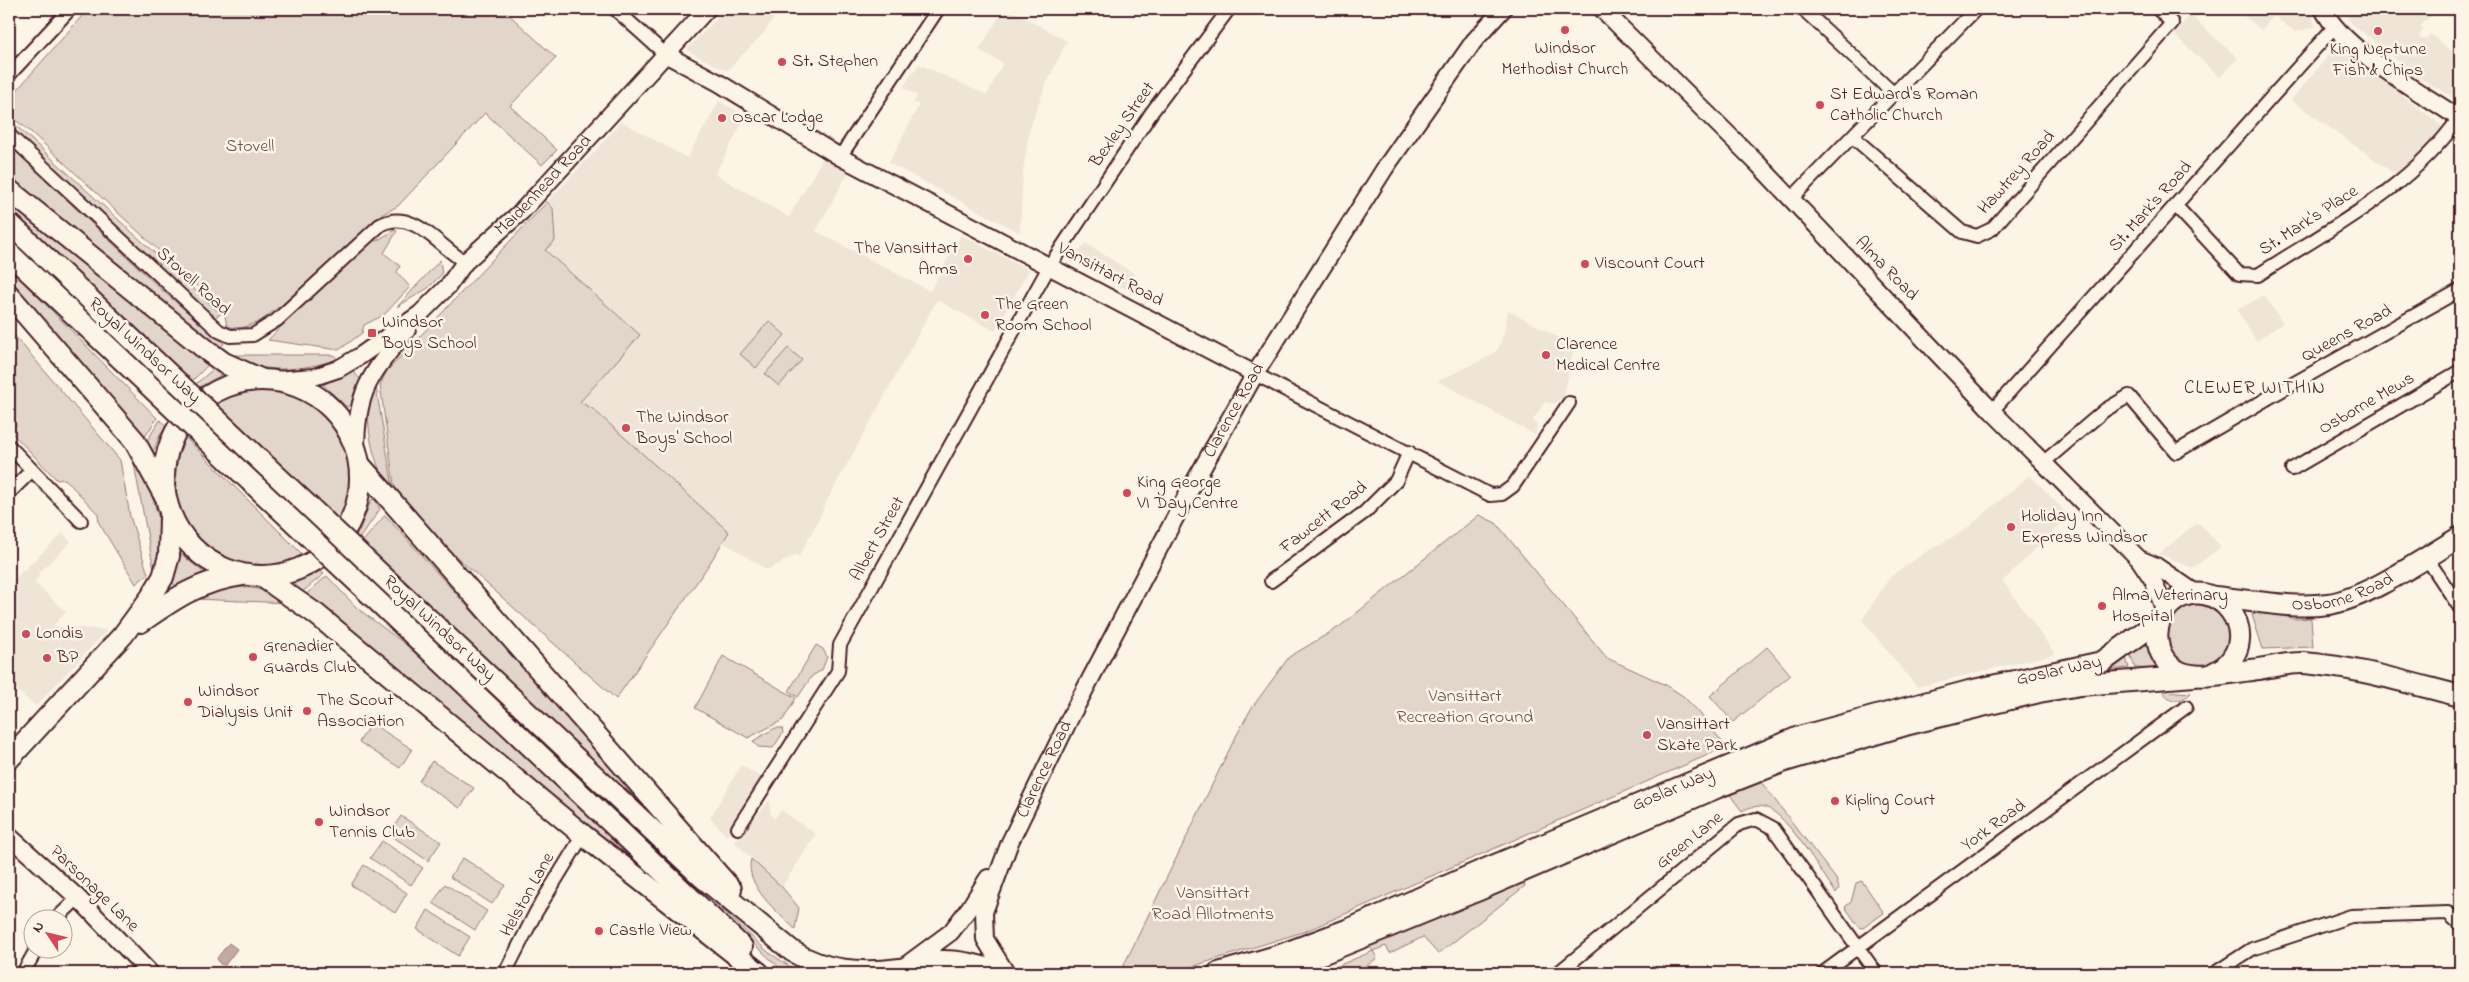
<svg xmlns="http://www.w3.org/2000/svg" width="2469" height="982" viewBox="0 0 2469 982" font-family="'Indie Flower',sans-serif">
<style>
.built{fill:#eee5d7}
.green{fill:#e2d5ca;stroke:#967a7a}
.water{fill:#c0aca5;stroke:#917474}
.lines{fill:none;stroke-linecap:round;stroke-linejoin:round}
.minor-casing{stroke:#4a1f2b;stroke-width:16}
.tertiary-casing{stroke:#4a1f2b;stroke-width:20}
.primary-casing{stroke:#4a1f2b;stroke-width:24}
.minor{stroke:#fcf5e5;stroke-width:12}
.tertiary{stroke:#fcf5e5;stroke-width:16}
.primary{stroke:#fcf5e5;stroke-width:20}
.primary-bridge-casing{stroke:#4a1f2b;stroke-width:24;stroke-linecap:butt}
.primary-bridge{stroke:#fcf5e5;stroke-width:20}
.poi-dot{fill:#d1495b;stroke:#fcf5e5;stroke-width:2}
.labels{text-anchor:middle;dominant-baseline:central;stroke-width:5;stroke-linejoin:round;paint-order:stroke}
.poi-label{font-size:18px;fill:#4a1f2b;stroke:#fcf5e5;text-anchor:start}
.street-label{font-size:18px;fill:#4a1f2b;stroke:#fcf5e5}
.park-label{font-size:18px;fill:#704c53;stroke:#fcf5e5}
.neighbourhood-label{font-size:19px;letter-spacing:1px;fill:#4a1f2b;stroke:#fcf5e5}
</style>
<rect width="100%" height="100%" fill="#fcf5e5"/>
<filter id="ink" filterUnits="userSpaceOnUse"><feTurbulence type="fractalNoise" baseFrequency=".02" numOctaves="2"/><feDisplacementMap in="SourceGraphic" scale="10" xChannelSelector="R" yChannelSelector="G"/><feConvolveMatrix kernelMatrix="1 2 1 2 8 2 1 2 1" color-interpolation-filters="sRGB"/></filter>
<g filter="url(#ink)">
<!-- built -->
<path class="built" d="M726 9H780L763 34 727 71 688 51V48Z
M1004 9H1009L1067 41 1046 84 1030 128 1023 171 1020 233 889 163 919 105 913 102 917 96 903 87 919 64 987 95 1003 63 979 50Z
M2236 9H2307L2312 14 2315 27 2295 32 2274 16 2261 30Z
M2344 9H2436L2420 27 2423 30 2419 37 2424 40 2430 34 2460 57V101L2403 69 2404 66 2351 23Z
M2190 15 2238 58 2220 77 2173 34Z
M2337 45 2441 125 2442 129 2399 177 2291 100Z
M719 101 746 116 715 174 789 217 823 158 849 171 816 231 930 291 961 235 1029 270 995 331 937 300 822 510 823 511 799 557 796 555 767 570 723 542 616 699 450 551 380 385 387 371 600 146 621 121 687 158Z
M1085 243 1135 274 1126 289 1071 259 1077 249 1080 251Z
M2264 295 2283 323 2256 341 2237 310Z
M1508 310 1574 346 1564 397 1553 404 1545 402 1533 420 1537 425 1535 435 1438 381 1490 356 1498 349 1505 330Z
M2030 475 2069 516 2003 581 2055 654 1917 687 1862 620 1890 577 1926 552 1965 530Z
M2196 523 2200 524 2221 547 2193 568 2159 554Z
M63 533 71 542 38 574 40 576 34 582 66 612 53 626 107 630 36 706 9 684V584Z
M741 765 761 777 727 836 710 818Z
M770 800V812L774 819 781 810 816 834 782 887 773 881 734 841Z"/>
<!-- green -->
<path class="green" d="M88 9H503L556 58 510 106 557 150 542 165 485 113 398 206 381 215 283 304 259 322 239 329 227 326 224 311 32 133 13 118 12 106 17 90Z
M9 119 221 314 213 318 137 251 9 129Z
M9 145 164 292 224 343 220 350 9 178Z
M9 198 211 362 188 385 9 213Z
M547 202 553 208 555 241 545 250 640 335 580 402 593 409 729 532 708 566 616 699 450 551 395 492 380 385 387 371Z
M395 230 397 231 384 253 400 266 397 272 410 287 384 315 364 325 362 333 339 350 268 340 333 274 372 238 376 241Z
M440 260 442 274 428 288 397 307Z
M9 267 157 418 141 443 9 286Z
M769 321 785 335 756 368 740 354Z
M9 329 120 460 130 516 148 574 136 584 99 523 98 514 65 479 57 480 12 433 16 425 9 415Z
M788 348 802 360 779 386 765 374Z
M232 355H334L337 359C301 371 266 374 231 358Z
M216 367 223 374 196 389 192 387Z
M351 369 361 380 354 393 351 405 347 407 323 385Z
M372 386 376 387 393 488 389 491C372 457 363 424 372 386Z
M250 391C269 391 286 391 303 399 346 419 368 486 338 525L213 407 224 399Z
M160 420 167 426 160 435 151 457 143 447Z
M185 437 305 557C300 560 293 561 287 563 238 578 179 543 175 489 174 470 178 455 185 437Z
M133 459 146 476 163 532 157 571 154 570Z
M375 499 380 509 357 542 354 538 360 529 371 500Z
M385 515 699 863 360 545Z
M1479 515 1496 523 1607 658 1666 685 1683 696 1698 711 1726 747 1306 931 1191 967 1164 973H1120L1234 740 1251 709 1289 657 1339 627Z
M181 554 203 572 202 575 177 586 169 581 177 556Z
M320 571 324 574 301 593 293 585 296 583Z
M327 576 357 608 405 644 450 684 673 891 671 894 304 596Z
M227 587C250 587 269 588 288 603L195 599 194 595Z
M2206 598 2235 627 2225 658C2218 661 2210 666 2203 667 2175 672 2154 631 2174 610 2180 604 2197 601 2206 598Z
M2259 610 2295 619 2311 618 2313 647 2263 649 2252 615 2254 611Z
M2149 638 2160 666 2158 669 2135 668 2129 650Z
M816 645 823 649 827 657 822 670 812 676 798 697 789 691Z
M1767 647 1791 675 1733 722 1710 696Z
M2125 654 2129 668 2071 673Z
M723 656 796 698 783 720 748 738 695 708Z
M2163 691 2191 693C2182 702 2170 704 2163 691Z
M371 723 412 749 400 768 359 742Z
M775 728H782L783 733 773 748 758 747 753 741Z
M432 761 474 788 460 808 419 781Z
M1761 782 1836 879 1839 888 1836 893C1821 872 1788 815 1765 807 1757 805 1749 807 1742 811L1730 795Z
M614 808 768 952 800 973H785L618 817 612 812Z
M401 816 441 842 428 861 389 834Z
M382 841 423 868 411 885 370 858Z
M463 858 505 885 492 904 450 877Z
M751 859 782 887 799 908 795 929C778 913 744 885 751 859Z
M364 865 407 893 395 913 351 885Z
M1523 880 1525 886 1438 954 1423 937 1390 953 1386 946 1373 951 1377 958 1358 973H1321L1373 951 1369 946Z
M1862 881 1884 913 1863 928 1859 927 1845 907 1851 902 1856 883Z
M445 884 487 911 475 930 433 903Z
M428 910 470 937 458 956 417 929Z"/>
<!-- water -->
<path class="water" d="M229 943 237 949 225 965 220 964 217 958Z"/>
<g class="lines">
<!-- minor casing -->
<g class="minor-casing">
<path id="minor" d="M615 9 665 54
M1803 9 1894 94
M9 75 70 9
M9 135 219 331 230 336 253 335 277 320 380 225C413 207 439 247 465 262
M1853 137 1962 232 1977 236 1992 229 2172 23 2158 9
M840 157 938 9
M1791 199 1976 9
M2175 205 2239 274 2258 275C2329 229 2410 189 2459 118
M1255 374 1490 495 1502 494 1513 486 1569 403
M1992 411 2335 26
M9 446 81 521
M2044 462 2105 410 2129 396 2176 452 2275 394 2460 290
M2292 469 2460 371
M9 493 32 470
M2426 557 2460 608
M1271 581 1365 512 1396 481 1409 452
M738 828 838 671 840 645 1050 265 1152 112 1229 9
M55 920 78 898
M23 973 36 950
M505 973 536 912 583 835
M1558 973 1739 824 1756 819 1773 828 1876 973
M1823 973 2186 707
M2215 973 2252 949 2351 916 2448 913 2460 924"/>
</g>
<!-- tertiary casing -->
<g class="tertiary-casing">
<g id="tertiary">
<path d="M1602 9 1759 165 1992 411 2139 559 2153 580 2165 611"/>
<path d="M2323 9C2344 51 2421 92 2460 119"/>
<path d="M665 54 719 83 840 157 1255 374"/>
<path id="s1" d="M276 380 314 377 338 369 360 356 420 314 448 286 465 262 522 211 707 9"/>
<path d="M356 450C356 390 371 374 407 330"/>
<path d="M2139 559 2156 566 2197 594"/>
<path d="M9 836 78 898 150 973"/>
<path d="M905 966 951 932 970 907 988 878"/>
<path id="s2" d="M1006 973 985 939 984 912 1010 842 1072 714 1186 497 1255 374 1385 168 1474 41 1503 9"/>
</g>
</g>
<!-- primary casing -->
<g class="primary-casing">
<g id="primary">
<path d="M9 190 209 352 224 363 260 379"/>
<path d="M9 223 136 343"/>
<path d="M9 253 121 359"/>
<path d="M9 295 134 440 163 493"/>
<circle cx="262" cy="478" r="98"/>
<path d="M360 465 731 889"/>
<path d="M261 576 316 614 583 835 759 973"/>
<path d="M405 597 702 877 792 951C825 972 862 974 900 969 913 968 925 961 938 961 960 960 981 966 1002 973"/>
<path id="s3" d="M2214 597C2251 600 2290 609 2328 604 2366 599 2426 557 2460 537"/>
<path d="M390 613 742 947"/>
<path d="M141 622C175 598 200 581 242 575"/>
<path d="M2210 675C2215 672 2222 669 2226 665 2262 632 2217 574 2176 600 2150 617 2151 659 2180 672 2200 681 2237 671 2259 669 2273 667 2290 662 2304 663 2357 667 2409 683 2460 696"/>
<path d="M9 759 123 635 151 597 163 577 169 556 170 517"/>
<path id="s4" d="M1218 973 1280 955 1352 928 1474 874 1799 737 1969 691 2102 662 2160 620"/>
<path d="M1275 973 1479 890 1716 788 1785 761 1909 724 2039 692 2081 685 2194 676"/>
</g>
</g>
<!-- minor -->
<use href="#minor" class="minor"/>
<!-- tertiary -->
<use href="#tertiary" class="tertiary"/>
<!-- primary -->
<use href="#primary" class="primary"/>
<!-- primary-bridge casing -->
<g class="primary-bridge-casing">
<path id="primary-bridge" d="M136 343 405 597
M121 359 390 613"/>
</g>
<!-- primary-bridge -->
<use href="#primary-bridge" class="primary-bridge"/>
</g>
</g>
<!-- markers -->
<g class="poi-dot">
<circle cx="1565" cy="30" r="5"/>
<circle cx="2378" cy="31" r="5"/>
<circle cx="782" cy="62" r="5"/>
<circle cx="1820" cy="105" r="5"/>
<circle cx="722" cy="118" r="5"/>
<circle cx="968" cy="259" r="5"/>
<circle cx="1585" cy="264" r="5"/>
<circle cx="985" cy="315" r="5"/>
<rect x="367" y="328" width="10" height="10" rx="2.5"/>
<circle cx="1546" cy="355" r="5"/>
<circle cx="626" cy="428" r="5"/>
<circle cx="1127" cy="493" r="5"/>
<circle cx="2011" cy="527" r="5"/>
<circle cx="2102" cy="606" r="5"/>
<circle cx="26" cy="634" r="5"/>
<circle cx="253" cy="657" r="5"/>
<circle cx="47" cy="658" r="5"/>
<circle cx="188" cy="702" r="5"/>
<circle cx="307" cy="711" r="5"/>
<circle cx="1647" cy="735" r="5"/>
<circle cx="1835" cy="801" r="5"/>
<circle cx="319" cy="822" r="5"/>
<circle cx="599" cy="931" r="5"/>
</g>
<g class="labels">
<!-- poi labels -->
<g class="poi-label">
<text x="1565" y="49" text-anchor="middle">Windsor<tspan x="1565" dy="21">Methodist Church</tspan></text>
<text x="2378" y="50" text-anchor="middle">King Neptune<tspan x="2378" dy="21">Fish &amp; Chips</tspan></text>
<text x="792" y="62">St. Stephen</text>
<text x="1830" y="95">St Edward's Roman<tspan x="1830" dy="21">Catholic Church</tspan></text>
<text x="732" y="118">Oscar Lodge</text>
<text x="958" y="249" text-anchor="end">The Vansittart<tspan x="958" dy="21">Arms</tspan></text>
<text x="1595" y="264">Viscount Court</text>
<text x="995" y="305">The Green<tspan x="995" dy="21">Room School</tspan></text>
<text x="382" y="323">Windsor<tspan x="382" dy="21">Boys School</tspan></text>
<text x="1556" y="345">Clarence<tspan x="1556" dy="21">Medical Centre</tspan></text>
<text x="636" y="418">The Windsor<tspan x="636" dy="21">Boys' School</tspan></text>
<text x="1137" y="483">King George<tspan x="1137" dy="21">VI Day Centre</tspan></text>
<text x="2021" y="517">Holiday Inn<tspan x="2021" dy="21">Express Windsor</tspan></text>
<text x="2112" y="596">Alma Veterinary<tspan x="2112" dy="21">Hospital</tspan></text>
<text x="36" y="634">Londis</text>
<text x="263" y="647">Grenadier<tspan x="263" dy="21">Guards Club</tspan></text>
<text x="57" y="658">BP</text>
<text x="198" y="692">Windsor<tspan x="198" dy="21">Dialysis Unit</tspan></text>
<text x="317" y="701">The Scout<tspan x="317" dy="21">Association</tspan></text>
<text x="1657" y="725">Vansittart<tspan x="1657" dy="21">Skate Park</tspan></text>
<text x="1845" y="801">Kipling Court</text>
<text x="329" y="812">Windsor<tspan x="329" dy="21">Tennis Club</tspan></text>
<text x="609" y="931">Castle View</text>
</g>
<!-- street labels -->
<g class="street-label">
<text transform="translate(1123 125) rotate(-55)">Bexley Street</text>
<text transform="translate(2017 173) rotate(-48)">Hawtrey Road</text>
<text stroke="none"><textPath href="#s1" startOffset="341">Maidenhead Road</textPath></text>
<text transform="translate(2151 207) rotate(-48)">St. Mark's Road</text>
<text transform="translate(2309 221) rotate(-33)">St. Mark's Place</text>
<text transform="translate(1886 269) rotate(46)">Alma Road</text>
<text transform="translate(1110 275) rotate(28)">Vansittart Road</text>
<text transform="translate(193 282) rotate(42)">Stovell Road</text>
<text transform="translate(2347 334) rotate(-29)">Queens Road</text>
<text transform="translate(144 351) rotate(43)">Royal Windsor Way</text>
<text transform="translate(2367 404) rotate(-30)">Osborne Mews</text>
<text stroke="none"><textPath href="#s2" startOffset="628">Clarence Road</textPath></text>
<text transform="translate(1324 518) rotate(-38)">Fawcett Road</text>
<text transform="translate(878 539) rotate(-61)">Albert Street</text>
<text stroke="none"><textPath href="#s3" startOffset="131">Osborne Road</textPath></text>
<text transform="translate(439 629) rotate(43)">Royal Windsor Way</text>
<text stroke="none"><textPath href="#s4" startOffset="896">Goslar Way</textPath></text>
<text stroke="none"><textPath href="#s2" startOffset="222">Clarence Road</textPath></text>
<text stroke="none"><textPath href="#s4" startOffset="491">Goslar Way</textPath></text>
<text transform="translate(1994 826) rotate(-36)">York Road</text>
<text transform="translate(1690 841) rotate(-39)">Green Lane</text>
<text transform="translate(94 889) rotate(44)">Parsonage Lane</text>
<text transform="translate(528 895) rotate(-61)">Helston Lane</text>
</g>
<!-- park labels -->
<g class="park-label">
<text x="250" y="147">Stovell</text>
<text x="1465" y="697">Vansittart<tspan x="1465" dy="21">Recreation Ground</tspan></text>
<text x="1213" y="894">Vansittart<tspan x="1213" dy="21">Road Allotments</tspan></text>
</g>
<!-- neighbourhood labels -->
<g class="neighbourhood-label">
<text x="2255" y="388">CLEWER WITHIN</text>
</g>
</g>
<!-- margin -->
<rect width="2469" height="982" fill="none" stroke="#fcf5e5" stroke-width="30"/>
<rect x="15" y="15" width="2439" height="952" fill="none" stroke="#4a1f2b" stroke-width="2" filter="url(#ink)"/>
<!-- north arrow -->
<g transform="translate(48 934) rotate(305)"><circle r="24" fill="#fcf5e5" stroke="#b59f9b"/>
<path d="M0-4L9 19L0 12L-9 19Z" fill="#d1495b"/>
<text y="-8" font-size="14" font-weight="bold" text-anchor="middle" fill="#4a1f2b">N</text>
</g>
</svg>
